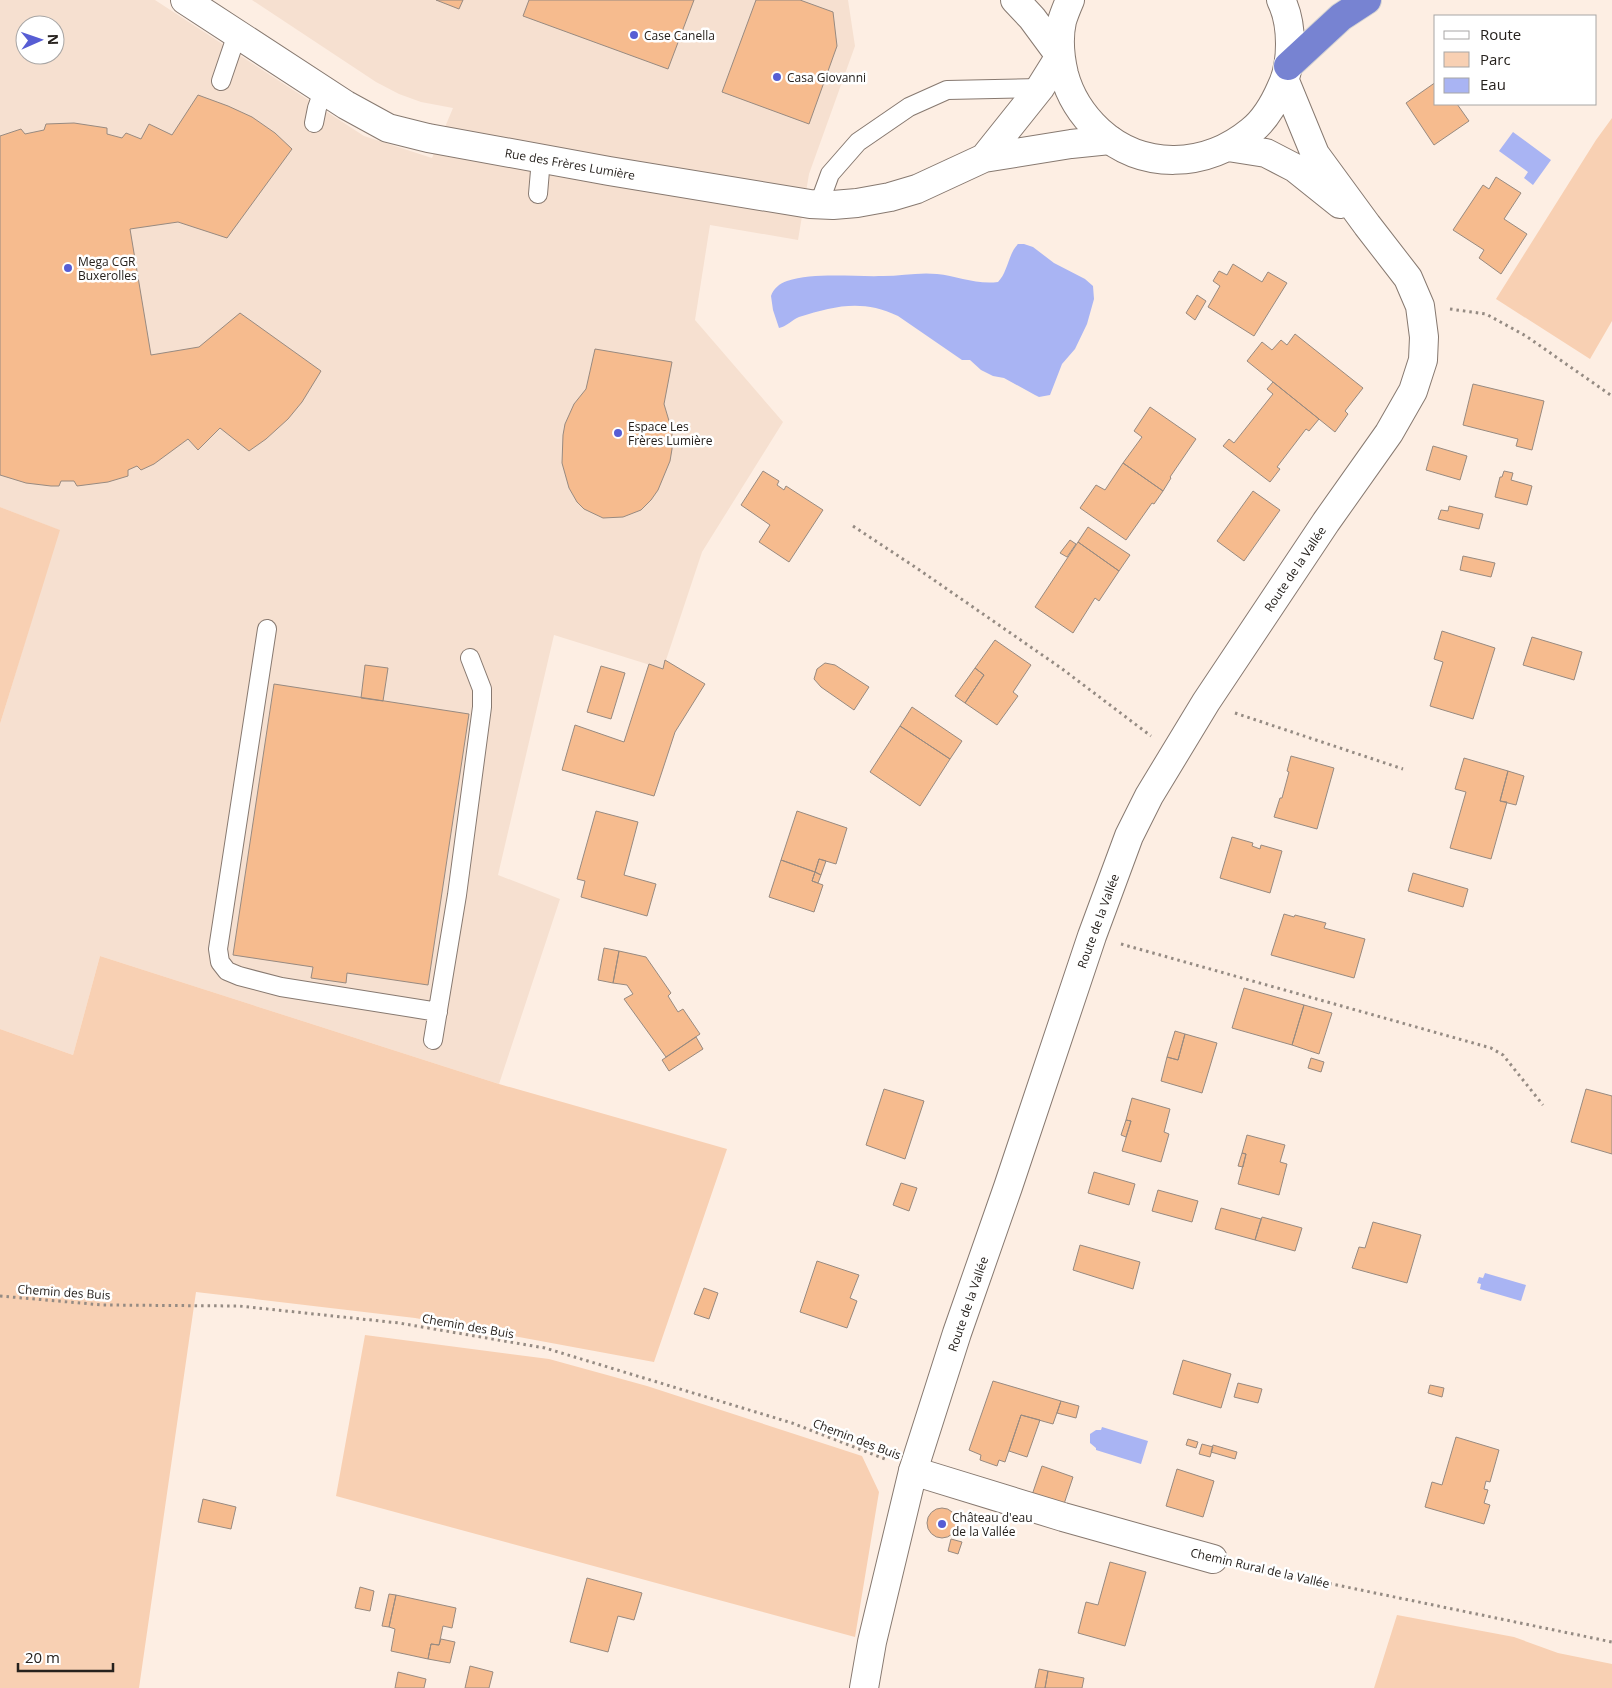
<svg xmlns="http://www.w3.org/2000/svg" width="1612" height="1688" viewBox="0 0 1612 1688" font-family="'Open Sans',sans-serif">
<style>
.built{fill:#f6e0d0;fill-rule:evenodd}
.green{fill:#f8d0b3}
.water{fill:#a9b4f3}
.building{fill:#f6bb8e;stroke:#988a80}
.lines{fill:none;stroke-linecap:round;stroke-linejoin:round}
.lane-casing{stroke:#877970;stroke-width:20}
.street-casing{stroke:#877970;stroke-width:30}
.secondary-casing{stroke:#877970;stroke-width:30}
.highway-casing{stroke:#d4d3d2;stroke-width:30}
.path{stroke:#958b83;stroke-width:3;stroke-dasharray:2.5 4;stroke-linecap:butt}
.lane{stroke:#fff;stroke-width:18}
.street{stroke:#fff;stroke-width:28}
.secondary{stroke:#fff;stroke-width:28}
.highway{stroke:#7783d2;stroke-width:28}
.poi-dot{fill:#575dd4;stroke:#fff;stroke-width:2}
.labels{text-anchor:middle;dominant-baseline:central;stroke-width:5;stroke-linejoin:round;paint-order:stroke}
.poi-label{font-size:12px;fill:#26211d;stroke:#fff;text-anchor:start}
.street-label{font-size:12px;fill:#26211d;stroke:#fff}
</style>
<rect width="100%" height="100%" fill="#fdeee3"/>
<!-- built -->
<path class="built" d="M0 0H155L364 136 432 158 453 108 421 102 399 94 376 82 252 0H848L855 46 809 174 798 240 710 225 695 320 783 422 702 552 663 669 554 635 498 875 560 899 499 1084 100 956 73 1055 0 1029V724L59 530 0 507ZM25 25H55V55H25Z"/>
<!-- green -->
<path class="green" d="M1612 118V321L1590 359 1496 299 1596 140Z
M0 507 60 530 0 724Z
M100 956 499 1084 727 1149 654 1362 415 1318 196 1292 139 1688H0V1029L73 1055Z
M365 1335 549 1359 647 1386 862 1456 879 1492 855 1637 336 1496Z
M1397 1615 1514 1637 1558 1653 1612 1664V1688H1374Z"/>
<!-- water -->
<path class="water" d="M1513 132 1551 160 1533 185 1524 178 1528 172 1499 151Z
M1018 244H1024L1033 247 1054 263 1085 279 1093 286 1094 299 1087 324 1075 349 1062 364 1050 395 1039 397 1035 395 1004 378 993 376 981 370 970 360H962L898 316C862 299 835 306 799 317 792 320 786 327 779 328L773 310 771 296C773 289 780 283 787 281 814 272 854 277 883 276 901 276 919 272 937 274 957 276 977 285 998 282 1008 272 1008 254 1018 244Z
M1485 1273 1526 1285 1521 1301 1480 1289 1481 1284 1477 1283 1479 1277 1483 1278Z
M1102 1427 1148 1441 1141 1464 1096 1450V1448L1090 1443V1434L1096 1430H1101Z"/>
<!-- building -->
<path class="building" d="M436 0H463L459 9Z
M529 0H694L668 69 523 16Z
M756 0H800L833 12 837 46 809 124 722 92Z
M1436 82V104H1457L1469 121 1434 145 1406 103Z
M198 95 228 106 252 117 275 133 292 149 227 238 178 222 130 229 151 355 199 347 240 313 321 371 302 402 288 419 266 439 249 451 220 428 198 450 188 439 154 464 141 470 137 466 128 470V476L108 482 77 486 74 481H61L59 486H51L26 483 0 475V136L21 129 25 134 44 130 46 124 74 123 107 128V134L122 138 126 133 141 139 149 124 172 135Z
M1496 177 1521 193 1504 219 1527 234 1501 274 1479 258 1484 250 1453 230 1483 185 1489 189Z
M1233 264 1262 282 1268 272 1287 283 1254 336 1208 307 1220 286 1213 281 1219 271 1227 275Z
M1197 295 1206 301 1195 320 1186 313Z
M1295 334 1363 388 1345 411 1348 414 1335 432 1247 361 1262 342 1272 350 1281 340 1287 345Z
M595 349 672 362 664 404 672 431V449L670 461 658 490 651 500 641 510 623 517 603 518 584 509 577 502 569 488 562 463 563 435 565 424 574 404 586 389Z
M1273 382 1319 419 1309 431 1306 429 1277 467 1280 469 1270 482 1223 446 1229 439 1234 443 1273 394 1267 389Z
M1473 384 1544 401 1532 450 1516 446 1518 439 1463 425Z
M1150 407 1196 439 1170 477 1171 478 1163 491 1123 463 1142 437 1134 431Z
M1433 446 1467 456 1460 480 1426 470Z
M1123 463 1163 491 1154 504 1152 503 1126 540 1080 508 1096 485 1105 490Z
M763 471 779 481 777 485 784 490 786 486 823 510 789 562 759 542 770 525 741 505Z
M1504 471 1513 473 1511 480 1532 486 1527 505 1495 497 1500 477H1502Z
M1253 491 1280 510 1244 561 1217 541Z
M1449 506 1483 514 1479 529 1438 519 1441 510 1448 511Z
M1088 527 1130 555 1119 571 1078 542Z
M1070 540 1076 544 1067 557 1060 553Z
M1078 542 1119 571 1099 601 1095 598 1073 633 1035 607Z
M1463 556 1495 563 1491 577 1460 570Z
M1442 631 1495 648 1473 719 1430 706 1443 662 1434 659Z
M1532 637 1582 652 1574 680 1523 665Z
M995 640 1031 665 1013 692 1018 696 997 725 965 703 984 675 975 668Z
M665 660 705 684 675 732 654 796 562 770 575 725 624 742 649 664 663 669Z
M825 663 835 665 869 687 854 710 821 687 814 679 817 669Z
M365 665 388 668 383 701 361 698Z
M601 666 625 673 611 719 587 712Z
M975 668 984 675 965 703 955 696Z
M274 684 469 714 428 985 347 973 346 983 311 978 313 967 233 955Z
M912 707 962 741 950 759 900 726Z
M900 726 950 759 920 806 870 772Z
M1291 756 1334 768 1317 829 1274 817 1280 798H1282L1289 772 1287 771Z
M1464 758 1508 771 1500 801 1507 802 1491 859 1450 848 1466 792 1455 789Z
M1508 771 1524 776 1516 805 1500 801Z
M596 811 638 822 624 875 656 884 647 916 581 897 585 881 577 879Z
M797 811 847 828 836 864 819 859 815 872 781 860Z
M1232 837 1253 843 1252 846 1260 849 1261 845 1282 851 1270 893 1220 878Z
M819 859 826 861 821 875 815 872Z
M781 860 815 872 812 881 823 885 814 912 769 897Z
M815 872 821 875 818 883 812 881Z
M1413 873 1468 889 1463 907 1408 891Z
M1284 914 1294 917 1295 915 1326 923 1324 928 1365 939 1354 978 1271 955Z
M604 948 619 951 613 983 598 980Z
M619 951 646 957 671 993 668 996 678 1012 683 1009 700 1034 666 1057 624 999 633 994 627 985 613 983Z
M1244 988 1304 1005 1292 1045 1232 1028Z
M1304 1005 1332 1013 1319 1054 1292 1045Z
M1175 1031 1185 1034 1178 1060 1167 1057Z
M1185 1034 1217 1043 1202 1093 1161 1081 1167 1057 1178 1060Z
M696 1037 703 1049 669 1071 662 1060Z
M1311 1058 1324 1062 1321 1072 1308 1068Z
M884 1089 924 1101 905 1159 866 1145Z
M1586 1089 1612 1096V1154L1571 1142Z
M1132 1098 1170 1109 1164 1132 1169 1134 1161 1162 1122 1151 1131 1121 1126 1120Z
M1126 1120 1131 1121 1126 1137 1121 1135Z
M1247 1135 1285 1145 1280 1162 1287 1164 1279 1195 1238 1184 1246 1154 1242 1153Z
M1242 1153 1246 1154 1243 1167 1238 1166Z
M1094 1172 1135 1184 1129 1205 1088 1193Z
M901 1183 917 1188 909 1211 893 1205Z
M1158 1190 1198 1201 1192 1222 1152 1211Z
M1221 1208 1261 1219 1255 1240 1215 1229Z
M1262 1217 1302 1228 1295 1251 1255 1240Z
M1373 1222 1421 1235 1407 1283 1352 1268 1359 1247 1365 1248Z
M1080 1245 1140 1262 1133 1289 1073 1270Z
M817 1261 859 1275 850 1298 857 1301 847 1328 800 1312Z
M704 1288 718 1293 709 1319 694 1314Z
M1183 1360 1231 1374 1221 1408 1173 1394Z
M993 1381 1061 1401 1053 1424 1021 1415 1005 1462 999 1460 997 1466 980 1460 981 1455 969 1450Z
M1238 1383 1262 1389 1258 1403 1234 1397Z
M1430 1385 1444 1388 1442 1397 1428 1393Z
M1061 1401 1079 1406 1076 1418 1057 1413Z
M1021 1415 1040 1420 1027 1457 1009 1451Z
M1456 1437 1499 1450 1490 1482 1486 1481 1484 1489 1488 1490 1484 1503 1490 1505 1484 1524 1425 1507 1432 1482 1442 1485Z
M1188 1439 1198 1442 1196 1448 1186 1445Z
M1202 1444 1213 1447 1210 1457 1199 1454Z
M1213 1445 1237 1452 1235 1459 1211 1452Z
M1042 1466 1073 1477 1064 1504 1032 1495Z
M1177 1469 1214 1481 1203 1517 1166 1506Z
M203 1499 236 1507 231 1529 198 1522Z
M927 1523a15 15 0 1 1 30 0a15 15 0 1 1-30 0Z
M951 1539 962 1542 958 1554 948 1551Z
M1110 1562 1146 1572 1125 1646 1078 1633 1086 1602 1098 1605Z
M587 1578 642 1593 634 1620 618 1616 608 1652 570 1642Z
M360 1587 374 1591 370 1611 355 1608Z
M389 1594 396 1595 389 1627 382 1626Z
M396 1595 456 1608 452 1628 443 1626 439 1645 431 1644 428 1659 391 1651 395 1629 389 1627Z
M441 1639 455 1642 450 1663 428 1659 431 1644 439 1645Z
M470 1666 493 1672 489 1688H465Z
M1039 1669 1048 1671 1045 1688H1035Z
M1048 1671 1084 1678 1082 1688H1045Z
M398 1672 426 1679 424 1688H395Z"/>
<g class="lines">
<!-- lane casing -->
<g class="lane-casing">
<path id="lane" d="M221 81 237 34
M314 123 317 108 323 91
M538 194 541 159
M819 204 830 174 858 142 909 107 947 90 1040 88
M267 629 218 949 220 962 227 971 239 976 281 987 438 1012
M433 1040 457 895 482 707V689L470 658"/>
</g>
<!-- street casing -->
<g class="street-casing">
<path id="street" d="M185 0 346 105 388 128 428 138 609 171 810 204 833 205 857 203 890 197 917 189 984 158 1071 144 1110 140
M984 158 1040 88 1060 56
M913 1471 1063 1517 1213 1559"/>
</g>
<!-- secondary casing -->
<g class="secondary-casing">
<path id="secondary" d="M1015 0 1032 18 1060 56
M1070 0C1067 7 1064 14 1062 21 1058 39 1060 57 1064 74 1070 97 1082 115 1099 131 1143 171 1206 168 1251 131 1265 120 1274 104 1281 88 1293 64 1293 24 1281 0
M1228 147 1266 153 1295 168 1340 204
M864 1688 872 1642 913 1471 957 1333 1008 1187 1092 936 1129 836 1149 796 1206 702 1326 522 1389 433 1413 391 1423 360 1424 337 1420 306 1408 278 1367 225 1315 154 1285 81"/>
</g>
<!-- highway casing -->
<g class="highway-casing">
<path id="highway" d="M1288 66 1341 17 1367 0"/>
</g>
<!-- path -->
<path class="path" d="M1450 309 1486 314 1526 336 1612 396
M853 526 918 569 1061 668 1151 736
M1235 713 1403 769
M1121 944 1491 1048 1503 1055 1543 1105
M0 1296 103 1305 239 1306 399 1323 545 1348 792 1423 885 1459
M1240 1565 1612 1642"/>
<!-- lane -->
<use href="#lane" class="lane"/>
<!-- street -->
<use href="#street" class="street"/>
<!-- secondary -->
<use href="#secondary" class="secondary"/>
<!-- highway -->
<use href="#highway" class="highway"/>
</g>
<!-- markers -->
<g class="poi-dot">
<circle cx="634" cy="35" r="5"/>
<circle cx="777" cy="77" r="5"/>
<circle cx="68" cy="268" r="5"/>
<circle cx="618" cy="433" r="5"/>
<circle cx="942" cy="1524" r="5"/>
</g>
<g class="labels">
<!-- poi labels -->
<g class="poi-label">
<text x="644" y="35">Case Canella</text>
<text x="787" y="77">Casa Giovanni</text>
<text x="78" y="261">Mega CGR<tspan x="78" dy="14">Buxerolles</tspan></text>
<text x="628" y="426">Espace Les<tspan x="628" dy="14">Frères Lumière</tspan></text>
<text x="952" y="1517">Château d'eau<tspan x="952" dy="14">de la Vallée</tspan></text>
</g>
<!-- street labels -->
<g class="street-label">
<text transform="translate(570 164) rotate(10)">Rue des Frères Lumière</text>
<text transform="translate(1295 569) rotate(-56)">Route de la Vallée</text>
<text transform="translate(1098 921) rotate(-70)">Route de la Vallée</text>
<text transform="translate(64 1292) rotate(4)">Chemin des Buis</text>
<text transform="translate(968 1304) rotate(-71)">Route de la Vallée</text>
<text transform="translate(468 1326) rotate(10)">Chemin des Buis</text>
<text transform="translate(857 1439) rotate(21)">Chemin des Buis</text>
<text transform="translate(1260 1568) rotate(13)">Chemin Rural de la Vallée</text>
</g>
</g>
<!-- legend -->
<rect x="1434" y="15" width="162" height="90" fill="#ffffff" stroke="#a8a6a5"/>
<rect x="1444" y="31" width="25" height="8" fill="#ffffff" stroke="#a8a6a5"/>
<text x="1480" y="40" font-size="15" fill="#26211d">Route</text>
<rect x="1444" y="52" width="25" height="15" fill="#f8d0b3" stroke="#a8a6a5"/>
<text x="1480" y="65" font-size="15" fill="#26211d">Parc</text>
<rect x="1444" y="78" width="25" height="15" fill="#a9b4f3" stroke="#a8a6a5"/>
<text x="1480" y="90" font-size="15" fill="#26211d">Eau</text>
<!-- north arrow -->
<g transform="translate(40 40) rotate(88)"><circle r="24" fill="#ffffff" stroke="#a8a6a5"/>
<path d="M0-4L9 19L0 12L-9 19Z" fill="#575dd4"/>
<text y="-8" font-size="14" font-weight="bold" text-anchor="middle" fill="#26211d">N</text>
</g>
<!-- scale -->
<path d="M18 1663v8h95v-8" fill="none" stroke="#26211d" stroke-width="2.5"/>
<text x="25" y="1663" font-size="15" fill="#26211d" stroke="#ffffff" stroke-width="4" paint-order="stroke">20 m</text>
</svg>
